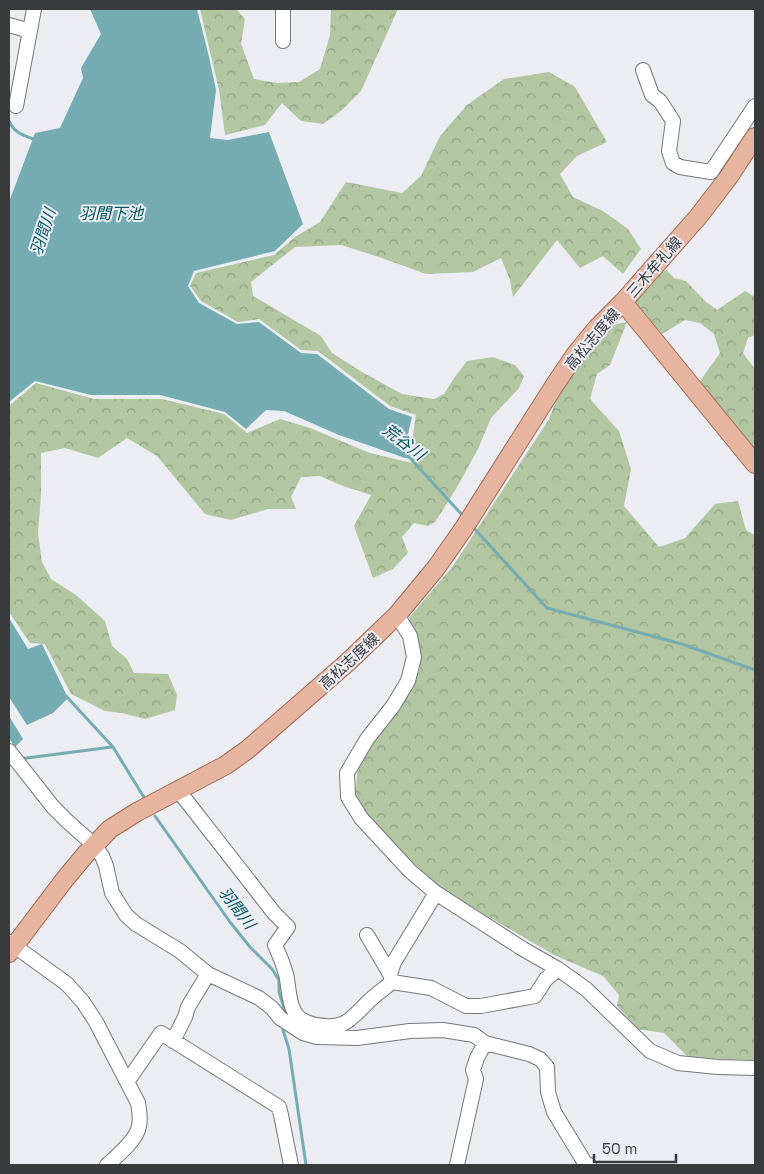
<svg xmlns="http://www.w3.org/2000/svg" width="764" height="1174" viewBox="0 0 764 1174" font-family="'Space Grotesk','Noto Sans JP',sans-serif">
<style>
.forest{fill:url(#forest-crowns)}
.water{fill:#74acb1}
.lines{fill:none;stroke-linecap:round;stroke-linejoin:round}
.stream{stroke:#74acb1;stroke-width:3}
.minor-casing{stroke:#75767b;stroke-width:16}
.major-casing{stroke:#9f6953;stroke-width:20}
.minor{stroke:#fff;stroke-width:14}
.major{stroke:#e6b49f;stroke-width:18}
.labels{text-anchor:middle;dominant-baseline:central;stroke-width:4;stroke-linejoin:round;paint-order:stroke}
.street-label{font-size:15px;fill:#393a3c;stroke:#ebedf3}
.water-label{font-size:16px;font-style:italic;fill:#00575e;stroke:#ebedf3}
</style>
<defs>
<pattern id="forest-crowns" width="20" height="18" patternUnits="userSpaceOnUse" patternTransform="scale(1.25)"><rect width="20" height="18" fill="#b1c6a1"/><path d="M2 6a3 3 0 1 1 6 0M12 15a3 3 0 1 1 6 0" fill="none" stroke="#91a284"/></pattern>
</defs>
<rect width="100%" height="100%" fill="#ebedf3"/>
<!-- forest -->
<path class="forest" d="M200 9H236L245 19 241 44 254 79 277 83 299 82 320 69 330 35 331 9H398L361 91 341 111 323 124 301 121 282 103 265 125 225 135 219 90Z
M549 72 575 87 607 142 577 156 560 174 573 197 603 211 628 229 641 249 623 274 603 256 580 268 557 240 513 297 510 280 501 258 473 272 426 274 379 257 341 245 295 247 251 282 253 296 321 336 332 353 362 372 402 394 434 399 444 394 454 378 467 361 493 357 515 365 524 376 519 388 491 418 478 449 456 489 435 522 428 526 414 523 402 537 408 553 393 569 373 578 354 526 371 495 343 486 320 476 301 477 291 497 296 509H268L231 520 205 514 157 456 127 438 98 458 65 448 41 453V495L38 533 42 562 51 579 76 595 105 621 112 646 127 659 134 673 168 674 177 695 175 710 145 719 122 713 105 711 71 694 45 644 30 643 9 612V406L36 383 94 399H162L224 414 247 433 280 419 310 428 370 453 412 463 413 434 416 415 390 406 318 351 301 350 259 319 238 322 201 301 190 286 196 273 274 255 295 237 320 222 346 182 402 193 421 176 440 136 467 105 504 79Z
M667 270 674 278 686 281 706 302 717 310 745 291 755 297V335L748 338 743 353 755 369V449L700 381 720 353 714 334 700 323 685 320 662 334 635 301 656 274Z
M627 322 610 365 597 374 590 399 619 431 631 469 624 506 659 547 685 538 715 504 738 501 746 530 755 535V1060L689 1058 664 1033 638 1029 617 1006 619 995 603 976 554 955 438 887 367 817 355 796 358 766 405 695 420 669 418 644 409 618 453 566 549 419 556 401 584 357 606 326Z"/>
<!-- water -->
<path class="water" d="M90 9H197L209 57 216 90 210 138 228 140 269 132 303 224 275 251 194 271 188 286 199 303 237 324 259 322 301 353 317 354 389 409 412 417 408 434 410 458H405L339 435 284 411 266 410 246 429 225 412 160 395H91L35 381 9 402V202L35 133 60 128 83 78 81 68 101 34Z
M9 618 28 649 42 644 68 698 53 713 27 725 9 697Z
M9 716 23 739 15 747 9 738Z"/>
<g class="lines">
<!-- stream -->
<path class="stream" d="M9 121C15 134 23 135 36 140
M407 456 410 458 464 517
M471 525 547 608 682 644 755 670
M66 696 113 747 145 799
M19 759 112 747
M155 816 230 922 250 947 272 969 279 980V992L284 1008 290 1018
M283 1030 289 1049 306 1165"/>
<!-- minor casing -->
<g class="minor-casing">
<path id="minor" d="M9 25 30 31
M283 41V9
M643 70 652 95 660 101 673 121 669 151 673 163 680 167 711 172 755 106
M16 106 34 9
M397 615 410 636 414 657 408 681 393 706 367 739 347 773 348 797 361 818 410 871 436 893 523 949 558 969 586 989 650 1051 678 1063 718 1067 755 1068
M9 751 53 807 67 821 94 845 102 856 106 866 112 893 126 915 136 924 180 951 208 974 259 998 272 1008 280 1018 303 1033 317 1037 357 1038 410 1031 443 1030 474 1035 485 1043 529 1054 540 1059 547 1067 548 1092 554 1112 585 1163 589 1165
M178 790 274 913 288 927 275 945C279 954 283 964 286 974 289 986 288 1000 294 1011 298 1020 307 1023 316 1025 344 1030 349 1021 368 1002 375 995 384 989 392 982L431 988 466 1006H481L535 996 546 979 558 969
M367 935 390 974
M9 942 67 984 83 1002 96 1022 138 1103C139 1110 141 1118 139 1126 137 1140 117 1156 107 1165
M392 982 390 974 394 962 436 893
M173 1041 185 1017 188 1007 208 974
M127 1082 161 1033 279 1107 281 1115 291 1165
M457 1165 476 1079 473 1070 477 1058 485 1043"/>
</g>
<!-- major casing -->
<g class="major-casing">
<path id="major" d="M623 302 755 464
M9 953 65 879 85 855 110 829 137 812 226 765 247 750 348 662 397 615 436 568 464 528 556 383 575 355 597 328 623 302 698 217 728 178 755 137"/>
</g>
<!-- minor -->
<use href="#minor" class="minor"/>
<!-- major -->
<use href="#major" class="major"/>
</g>
<g class="labels">
<!-- street labels -->
<g class="street-label">
<text transform="translate(654 267) rotate(-49)">三木牟礼線</text>
<text transform="translate(592 339) rotate(-50)">高松志度線</text>
<text transform="translate(349 661) rotate(-43)">高松志度線</text>
</g>
<!-- water labels -->
<g class="water-label">
<text x="111" y="213">羽間下池</text>
<text transform="translate(43 232) rotate(-72)">羽間川</text>
<text transform="translate(404 442) rotate(37)">荒谷川</text>
<text transform="translate(237 908) rotate(52)">羽間川</text>
</g>
</g>
<!-- border -->
<rect width="764" height="1174" fill="none" stroke="#393a3c" stroke-width="20"/>
<!-- scale -->
<path d="M594 1154v8h82v-8" fill="none" stroke="#393a3c" stroke-width="2.5"/>
<text x="602" y="1154" font-size="15" fill="#393a3c" stroke="#ebedf3" stroke-width="4" paint-order="stroke">50 m</text>
</svg>
